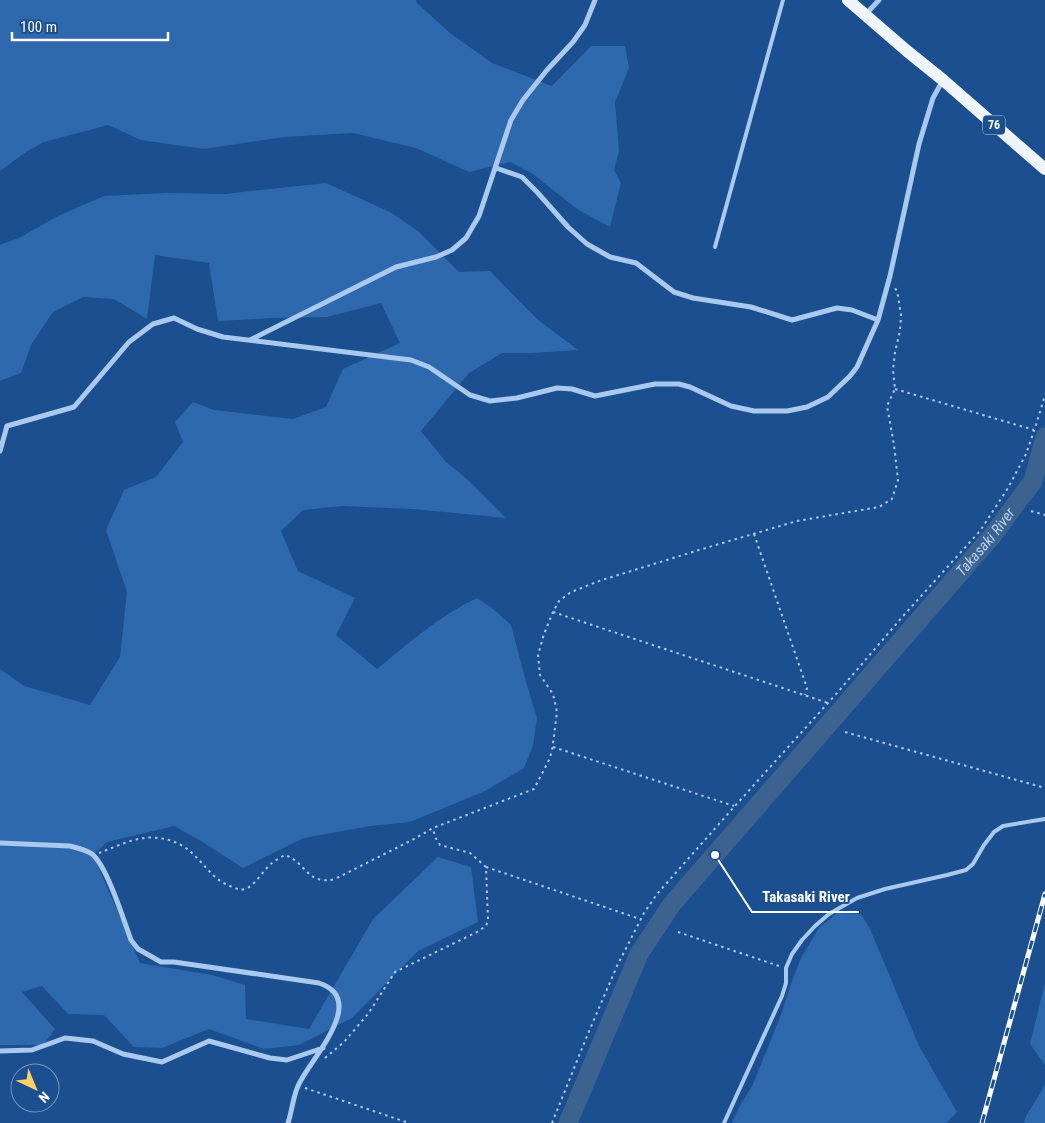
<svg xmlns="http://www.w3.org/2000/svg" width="1045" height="1123" viewBox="0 0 1045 1123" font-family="'Roboto Condensed',sans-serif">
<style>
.green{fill:#2e69ad}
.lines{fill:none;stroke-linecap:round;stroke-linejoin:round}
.river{stroke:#3c6290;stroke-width:19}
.path{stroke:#a9c9ee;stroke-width:2;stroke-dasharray:2.5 4;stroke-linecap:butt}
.lane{stroke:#a9c9ee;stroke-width:4}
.street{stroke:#a9c9ee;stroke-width:5}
.primary{stroke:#f0f6ff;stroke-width:12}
.rail-casing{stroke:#fff;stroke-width:5}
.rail{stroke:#1b4f8f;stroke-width:3;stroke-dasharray:9;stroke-linecap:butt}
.labels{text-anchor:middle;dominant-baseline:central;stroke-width:4;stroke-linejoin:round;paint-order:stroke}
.shield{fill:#1b4f8f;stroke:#bbcadd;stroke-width:1}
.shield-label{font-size:12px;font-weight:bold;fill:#fff}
.water-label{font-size:15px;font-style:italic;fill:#b5d3f5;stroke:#1b4f8f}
.leader{fill:none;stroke:#fff;stroke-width:2}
.callout-dot{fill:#fff;stroke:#1b4f8f;stroke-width:2}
.callout-label{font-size:15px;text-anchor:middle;font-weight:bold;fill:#fff;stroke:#1b4f8f;stroke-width:4;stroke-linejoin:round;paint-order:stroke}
</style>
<rect width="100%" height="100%" fill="#1b4f8f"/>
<!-- green -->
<path class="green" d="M0 0H416L417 3 450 33 492 63 552 86 591 46H625L629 68 615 102 619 151 614 170 621 183 610 227 577 209 533 174 510 162 469 172 416 148 353 133 284 137 204 149 141 140 108 125 44 142 26 152 0 171Z
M326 183 390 212 418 231 459 272 490 271 538 320 578 350 533 353H502L469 373 421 431 445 461 468 480 506 518 413 509 343 506 303 510 281 531 298 571 355 598 336 635 377 669C410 642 439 616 477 598L492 608 511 625 526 682 537 718 533 746 524 768 485 791 410 822 370 826 304 838 243 868 201 841 174 826 107 842 93 855 140 963 212 975 245 985 246 1019 309 1029 373 919 438 857 471 867 478 922 418 951 352 1018 299 1045 264 1049 209 1029 162 1048 134 1047 104 1015 68 1014 42 986 22 992 55 1029 43 1045H0V669L24 686 90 705 120 657 127 592 106 530 124 490 156 477 183 442 175 422 193 402 214 410 293 419 326 407 343 369 400 343 381 303 327 317 274 318 218 321 209 263 155 255 147 319 114 299 83 297 53 312 31 345 21 373 0 381V245L19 238 58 216 104 196 166 193 225 194Z
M837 913 861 914 870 929 919 1046 957 1112 946 1123H732L738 1109 753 1084 782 1012 791 984 801 958 819 928Z
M1045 983V1065L1030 1044Z
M1045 1085V1123H1024L1025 1118Z"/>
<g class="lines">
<!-- river -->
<path class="river" id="s1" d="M568 1123 639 954 672 904 992 536 1033 481 1045 437"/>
<!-- path -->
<path class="path" d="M895 389 1034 430
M1031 511 1045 515
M754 534 807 688 805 695
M553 612 828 703
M845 732 1045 788
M553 747 734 806
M99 853C118 846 138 835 158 838 171 839 184 845 193 854 206 866 215 882 233 887 237 889 240 890 245 889 255 886 263 870 272 863 276 860 281 857 285 855 306 862 307 886 335 879L414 839 433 828 534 789 549 760 552 751 557 712 553 694 540 675 538 655 544 634 553 612 559 601 571 592 602 580 699 550 797 521 879 507 892 499 898 480 894 445 887 406 895 389 893 370 895 352 900 331 901 315 898 296 895 287
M486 867 640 919
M678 932 779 966
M325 1058 344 1042 368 1014 395 972 477 932 486 926 488 920 486 867 470 853 440 845 435 837 433 828
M305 1088 409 1123
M552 1123 587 1036 617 966 644 913 657 894 734 807 837 693 904 615 980 531 1008 488 1026 454 1036 425 1045 395"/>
<!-- lane -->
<path class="lane" d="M715 247 783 0
M724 1123 782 996 786 983V968L792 954 802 940 815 926 829 914 857 898 885 889 947 875 966 870 973 864 984 845 994 832 1003 826 1045 819"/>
<!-- street -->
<path class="street" d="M865 15 879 0
M496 168 522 177 537 192 568 227 587 244 610 257 636 263 674 292 693 298 751 307 792 320 837 308 852 310 878 320
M250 340 396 267 436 257 452 250 466 238 479 216 511 120 523 100 547 70 573 42 585 25 595 0
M0 451 7 426 74 407 129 342 153 324 174 318 197 329 223 337 411 360 429 367 470 395 490 401 517 398 557 388 572 389 595 396 655 384H679L690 387 731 406 754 411H787L807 407 828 397 850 376 857 367 878 320 890 276 919 144 933 98 943 80
M0 843 70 846C78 848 86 850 92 854 107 866 124 921 131 940L138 949 161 962H174L319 983C370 1000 309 1060 298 1086 293 1097 292 1111 288 1123
M0 1051 32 1050 65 1038 93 1041 123 1054 162 1062 209 1041 270 1058 287 1060 323 1048"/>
<!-- primary -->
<path class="primary" d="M848 0 907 51 943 80 1045 169"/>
<!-- rail casing -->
<g class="rail-casing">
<path id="rail" d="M982 1123 1045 894"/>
</g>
<!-- rail -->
<use href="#rail" class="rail"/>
</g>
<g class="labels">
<!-- shield labels -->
<rect class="shield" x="983" y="115.5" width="22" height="19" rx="4"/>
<g class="shield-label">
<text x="994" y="125">76</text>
</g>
<!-- water labels -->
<g class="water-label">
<text stroke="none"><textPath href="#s1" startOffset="722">Takasaki River</textPath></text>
</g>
</g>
<!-- callouts -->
<path class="leader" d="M715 855L752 912H859"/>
<circle class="callout-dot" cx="715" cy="855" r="5"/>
<g class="callout-label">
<text x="806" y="902">Takasaki River</text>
</g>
<!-- north arrow -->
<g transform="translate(35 1088) rotate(136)"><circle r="24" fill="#1b4f8f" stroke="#7695bc"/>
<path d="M0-4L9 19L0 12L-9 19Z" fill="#ffd166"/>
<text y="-8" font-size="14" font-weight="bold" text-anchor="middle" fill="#ffffff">N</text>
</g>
<!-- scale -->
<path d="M12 32v8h156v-8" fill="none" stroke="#ffffff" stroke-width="2.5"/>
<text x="20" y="32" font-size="15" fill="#ffffff" stroke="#1b4f8f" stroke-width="4" paint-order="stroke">100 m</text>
</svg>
